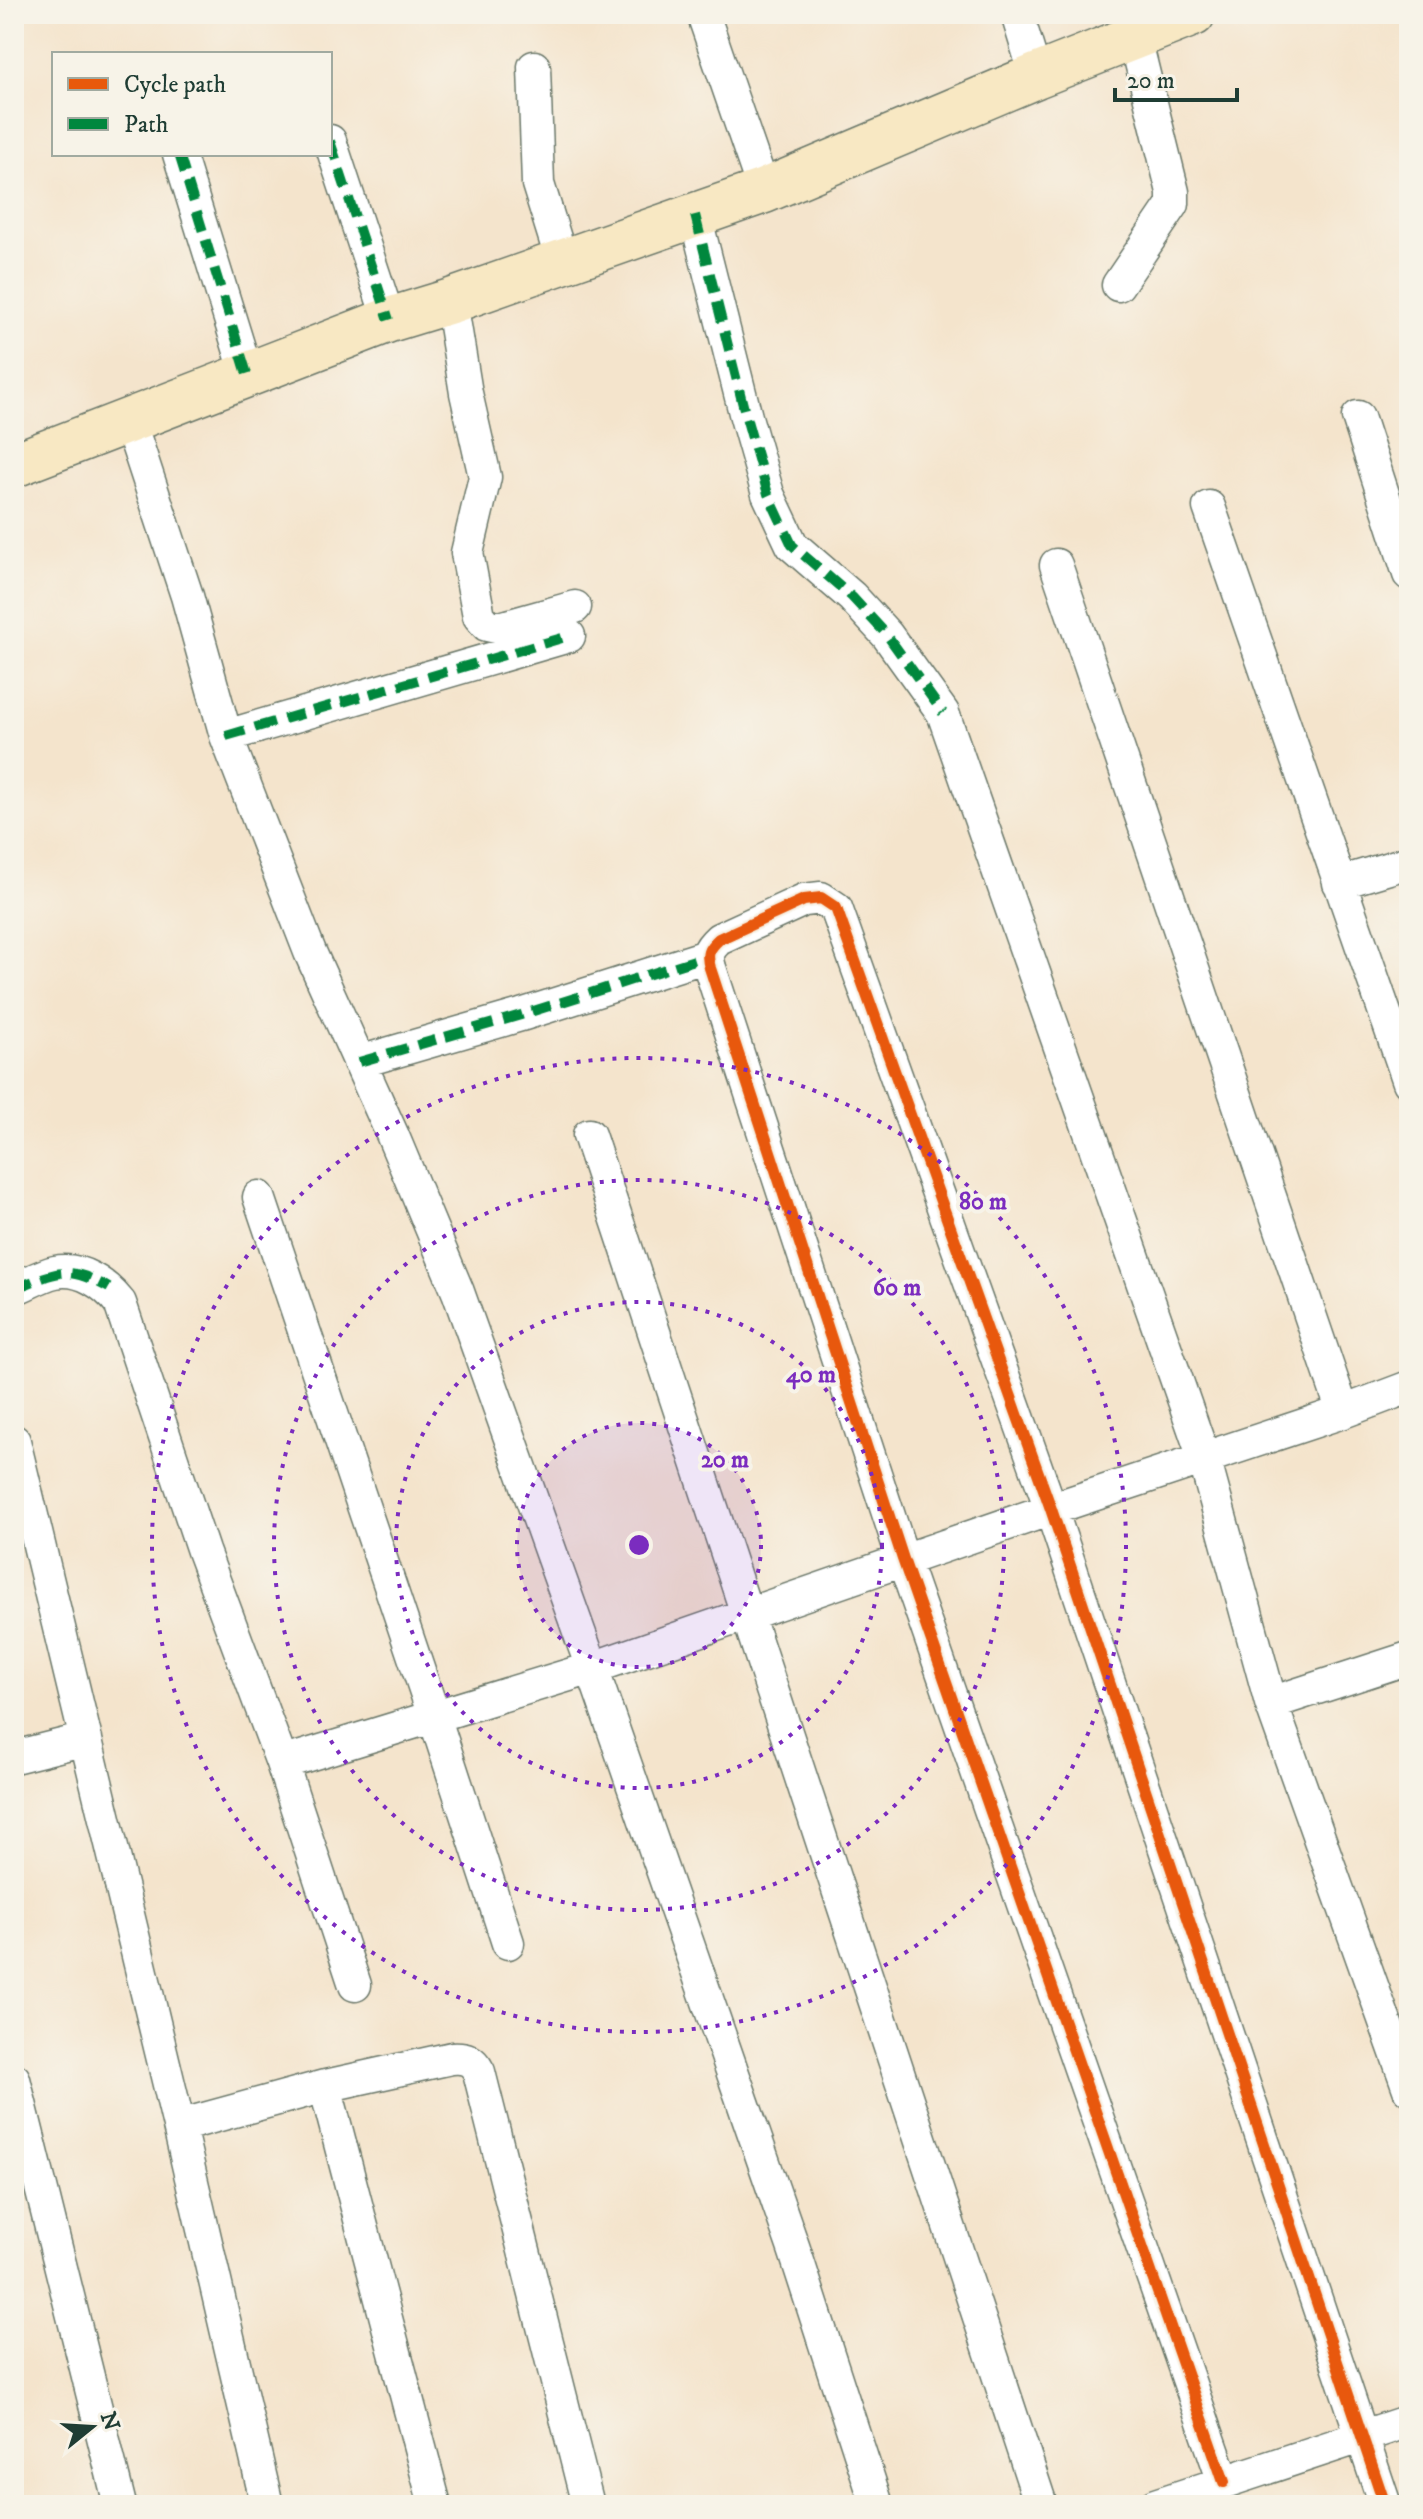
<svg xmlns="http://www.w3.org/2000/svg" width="1423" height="2519" viewBox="0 0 1423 2519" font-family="'IM FELL DW Pica',serif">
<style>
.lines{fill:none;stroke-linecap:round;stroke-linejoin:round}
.street-casing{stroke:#6a7769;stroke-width:35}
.secondary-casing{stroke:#6a7769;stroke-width:47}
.street{stroke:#fff;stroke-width:32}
.secondary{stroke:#f8e8c3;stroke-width:44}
.quiet{stroke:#00873e;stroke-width:10;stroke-dasharray:20 10;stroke-linecap:butt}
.cycleway-casing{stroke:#f7f3e8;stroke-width:17}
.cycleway{stroke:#e8590c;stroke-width:12}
.ring{fill:none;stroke:#7b2cbf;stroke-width:4;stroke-dasharray:4 8}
.centre{fill:#7b2cbf;stroke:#f7f3e8;stroke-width:4}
.ring-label{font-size:24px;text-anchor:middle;font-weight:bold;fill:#7b2cbf;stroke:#f7f3e8;stroke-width:8;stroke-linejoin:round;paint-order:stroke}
</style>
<rect width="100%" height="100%" fill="#f7f3e8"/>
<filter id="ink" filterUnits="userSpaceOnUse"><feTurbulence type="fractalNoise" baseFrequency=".0125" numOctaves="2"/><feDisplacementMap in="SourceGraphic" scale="16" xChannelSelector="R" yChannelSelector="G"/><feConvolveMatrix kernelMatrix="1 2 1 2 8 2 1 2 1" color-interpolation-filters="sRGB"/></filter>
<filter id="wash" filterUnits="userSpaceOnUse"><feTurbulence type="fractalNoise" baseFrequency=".006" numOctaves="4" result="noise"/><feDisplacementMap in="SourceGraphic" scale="32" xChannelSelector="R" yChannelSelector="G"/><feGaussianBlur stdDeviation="1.8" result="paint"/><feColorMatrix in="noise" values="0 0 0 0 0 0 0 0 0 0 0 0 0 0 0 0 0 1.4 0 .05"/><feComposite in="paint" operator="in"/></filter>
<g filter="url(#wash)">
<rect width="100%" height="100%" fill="#f4e4cc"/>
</g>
<g filter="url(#ink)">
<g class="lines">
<!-- street casing -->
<g class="street-casing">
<path id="street" d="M703 14 764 191
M1017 14 1036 76
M534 67 538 184 562 261
M330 141 389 320
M179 154 247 374
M695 215 746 417 768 494 792 545 852 597 887 635 943 713 1204 1458 1271 1703 1409 2089
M1118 285 1173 204V192L1135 38
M451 301 466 393 485 477 467 553 479 616 487 625 500 628 575 607
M1358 417 1409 574
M129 420 187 596 226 736 310 952 392 1134 458 1292 592 1668 794 2249 877 2505
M1209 507 1409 1082
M1056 565 1343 1412
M226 736 569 636
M1339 883 1409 862
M359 1062 521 1015 707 956
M589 1135 1041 2505
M259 1197 434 1716 508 1943
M14 1289C27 1284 41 1275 55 1272 81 1267 105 1284 120 1303L203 1551 282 1763 355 1985
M14 1441 179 2126 267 2505
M1271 1703 1409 1658
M14 1757 86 1739
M282 1763 592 1668 1051 1509 1343 1412 1409 1387
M14 2079 120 2505
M325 2086 435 2505
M179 2126 325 2086 452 2058C466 2057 473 2060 479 2072L588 2505
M1224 2482 903 1559 710 968C706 954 708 949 719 939L804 900 821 898 836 908 1051 1509 1385 2505
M1155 2505 1409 2421"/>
</g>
<!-- secondary casing -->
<g class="secondary-casing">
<path id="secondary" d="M14 465 389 320 451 301 764 191 1036 76 1193 14"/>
</g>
<!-- street -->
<use href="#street" class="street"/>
<!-- secondary -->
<use href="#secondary" class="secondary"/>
<!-- quiet -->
<path class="quiet" d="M330 141 389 320
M179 154 247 374
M695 215 746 417 768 494 792 545 852 597 887 635 943 713
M226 736 569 636
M359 1062 521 1015 707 956
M14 1289C57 1272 66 1264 109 1288"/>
<!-- cycleway casing -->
<g class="cycleway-casing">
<path id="cycleway" d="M1224 2482 903 1559 710 968C706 954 708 949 719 939L804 900 821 898 836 908 1051 1509 1385 2505"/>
</g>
<!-- cycleway -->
<use href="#cycleway" class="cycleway"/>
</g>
</g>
<!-- distance rings -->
<circle cx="639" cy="1545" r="122" fill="#7b2cbf" fill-opacity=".12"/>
<g class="ring">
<circle cx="639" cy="1545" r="122"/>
<circle cx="639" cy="1545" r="243"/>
<circle cx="639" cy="1545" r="365"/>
<circle cx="639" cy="1545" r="487"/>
</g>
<circle cx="639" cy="1545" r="12" class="centre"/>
<g class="ring-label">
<text x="983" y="1209">80 m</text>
<text x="897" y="1295">60 m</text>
<text x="811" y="1382">40 m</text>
<text x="725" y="1467">20 m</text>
</g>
<!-- margin -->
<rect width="1423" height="2519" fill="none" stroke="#f7f3e8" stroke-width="48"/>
<!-- legend -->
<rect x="52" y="52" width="280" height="104" fill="#f7f3e8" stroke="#a1aaa0" stroke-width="2"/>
<rect x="68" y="78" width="40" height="12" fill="#e8590c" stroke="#a1aaa0" stroke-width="2"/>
<text x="124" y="92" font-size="24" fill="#1f3d34">Cycle path</text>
<rect x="68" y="118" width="40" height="12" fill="#00873e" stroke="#a1aaa0" stroke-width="2"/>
<text x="124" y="132" font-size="24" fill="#1f3d34">Path</text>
<!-- north arrow -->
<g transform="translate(92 2427) rotate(72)" stroke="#f7f3e8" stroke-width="6" paint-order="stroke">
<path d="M0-6L14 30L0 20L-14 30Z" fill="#1f3d34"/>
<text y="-12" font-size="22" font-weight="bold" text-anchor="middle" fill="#1f3d34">N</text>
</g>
<!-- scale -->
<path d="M1115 88v12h122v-12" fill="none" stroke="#1f3d34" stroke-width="4"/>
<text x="1127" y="88" font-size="24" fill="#1f3d34" stroke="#f7f3e8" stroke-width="6" paint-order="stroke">20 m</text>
</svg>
